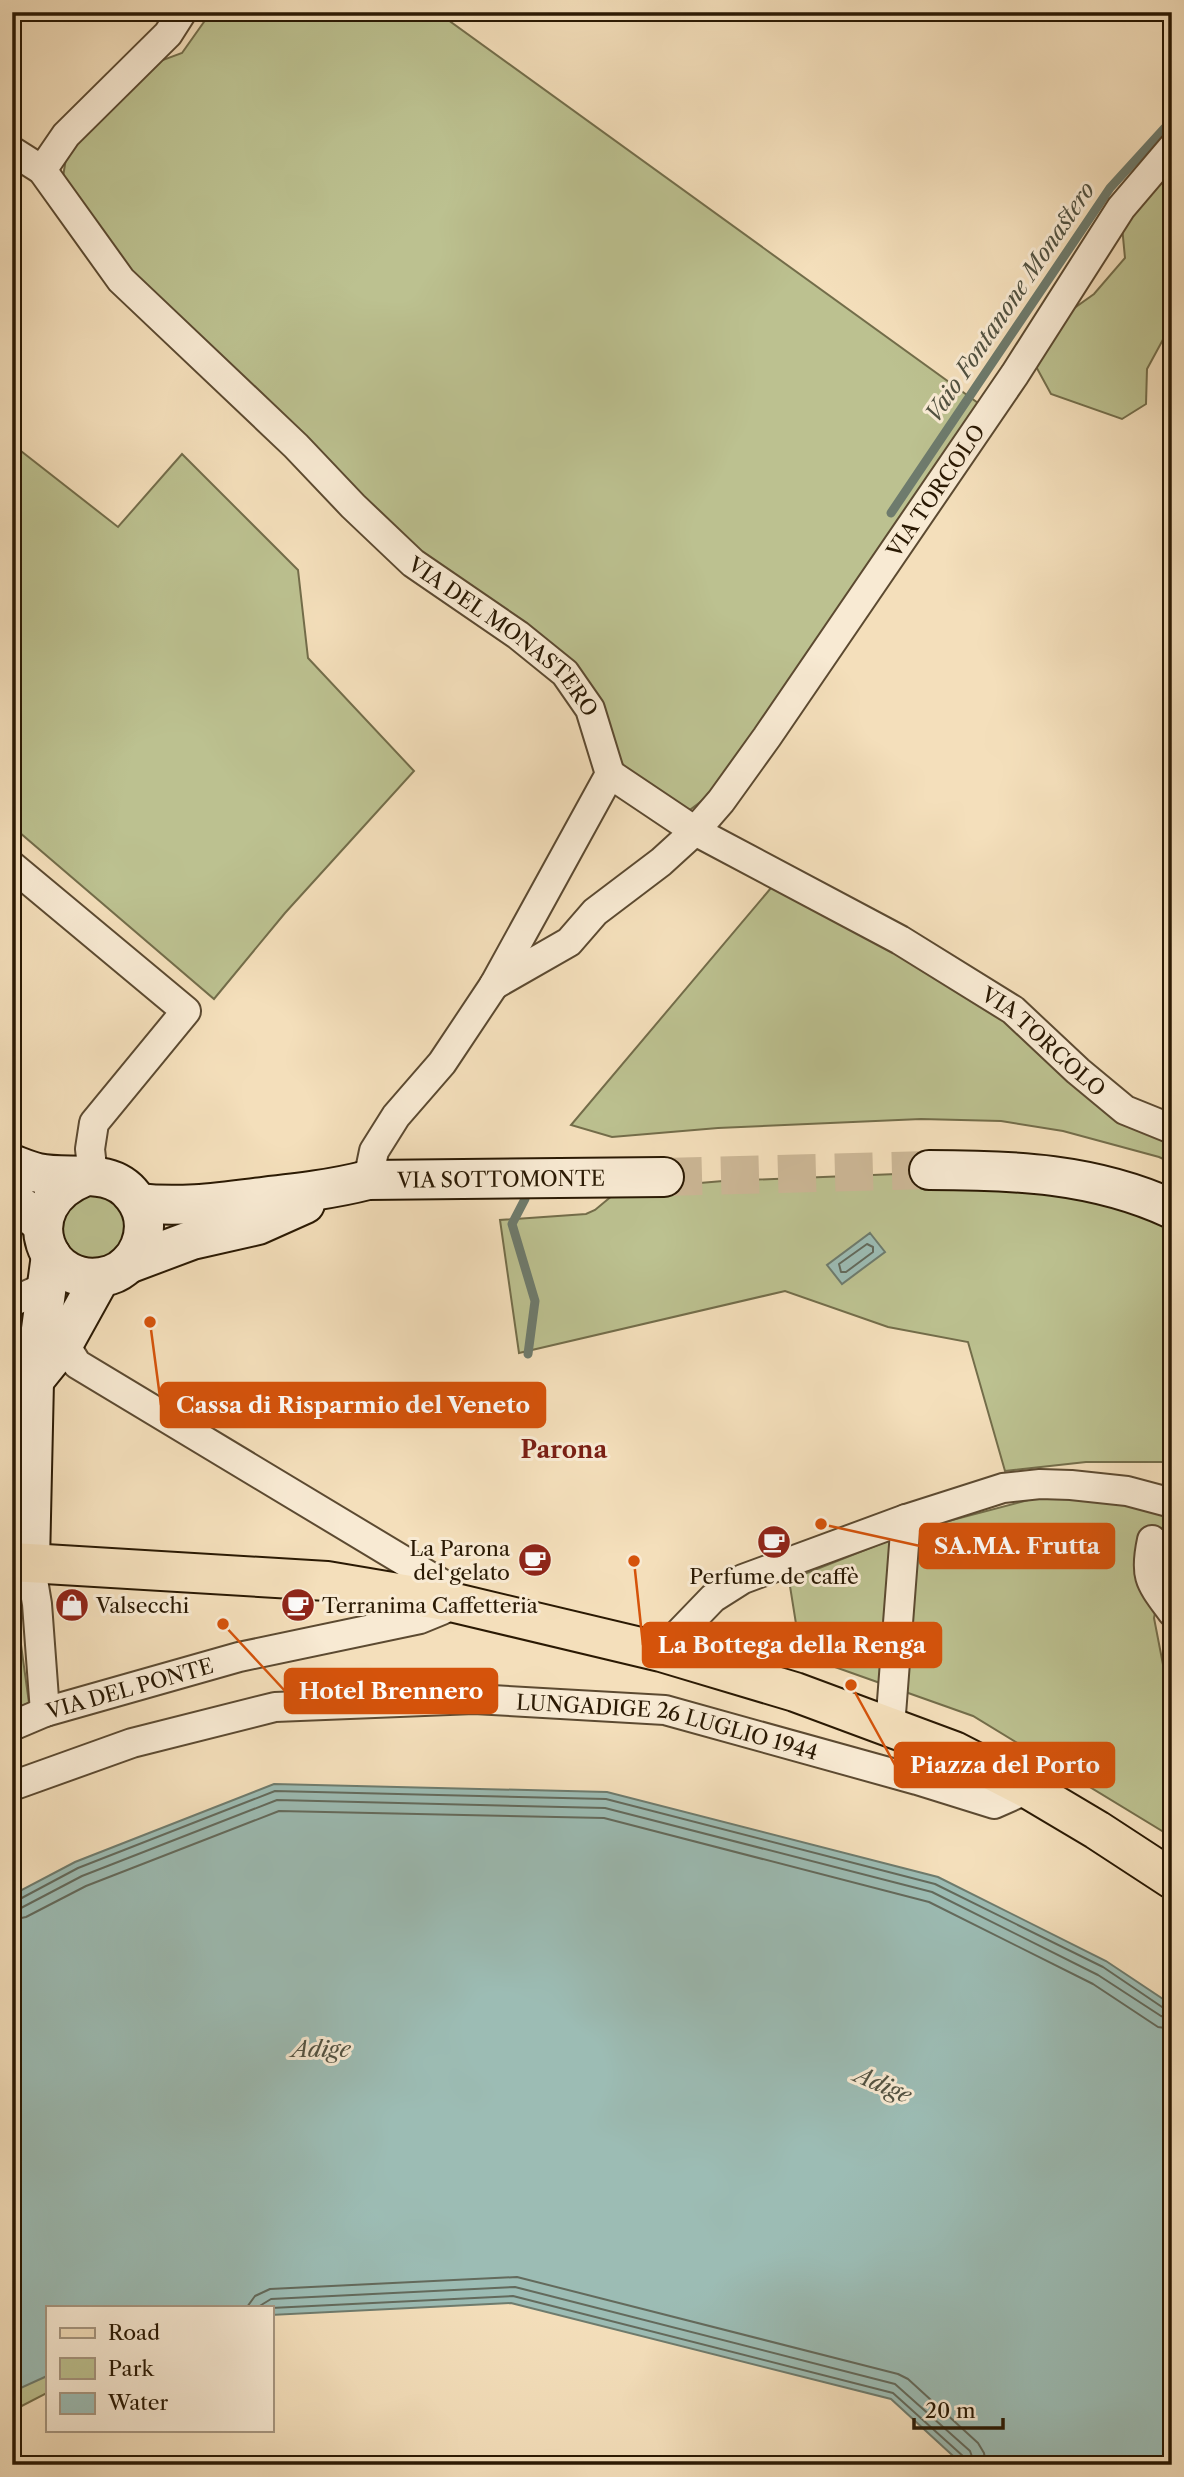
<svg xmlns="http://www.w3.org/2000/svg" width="1184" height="2477" viewBox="0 0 1184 2477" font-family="'Libre Caslon Text',serif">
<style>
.green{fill:#bcc190;stroke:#736d4a;stroke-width:2}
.water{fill:#9cbcb4;stroke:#6e7b6d;stroke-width:2}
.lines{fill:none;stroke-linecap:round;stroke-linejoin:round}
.shore{stroke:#636a5c;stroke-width:2}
.stream{stroke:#6e7b6d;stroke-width:9}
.secondary-tunnel{stroke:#ccb796;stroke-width:38;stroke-dasharray:38 19;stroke-linecap:butt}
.street-casing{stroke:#5c4a31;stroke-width:32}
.secondary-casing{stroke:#2a1903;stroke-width:42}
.primary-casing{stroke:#2a1903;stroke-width:42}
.street{stroke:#f8ead3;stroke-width:28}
.secondary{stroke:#f8ead3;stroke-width:38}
.primary{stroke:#f4dfbb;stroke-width:38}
.labels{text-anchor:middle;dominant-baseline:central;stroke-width:6;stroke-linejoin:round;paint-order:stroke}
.street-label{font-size:21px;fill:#2a1903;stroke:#f8ead3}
.poi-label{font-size:21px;fill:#2a1903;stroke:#f8ead3;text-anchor:start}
.water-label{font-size:23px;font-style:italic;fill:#525241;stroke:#f8ead3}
.quarter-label{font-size:24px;font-weight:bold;fill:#7a1f14;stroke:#f8ead3}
.leader{fill:none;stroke:#d5530b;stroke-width:2.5}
.callout-dot{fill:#d5530b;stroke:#f8ead3;stroke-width:2.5}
.callout{fill:#d5530b;stroke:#d5530b;stroke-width:2.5}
.callout-label{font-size:23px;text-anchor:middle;font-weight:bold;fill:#fff}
</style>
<rect width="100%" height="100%" fill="#f4dfbb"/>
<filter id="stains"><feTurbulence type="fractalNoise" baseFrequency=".00286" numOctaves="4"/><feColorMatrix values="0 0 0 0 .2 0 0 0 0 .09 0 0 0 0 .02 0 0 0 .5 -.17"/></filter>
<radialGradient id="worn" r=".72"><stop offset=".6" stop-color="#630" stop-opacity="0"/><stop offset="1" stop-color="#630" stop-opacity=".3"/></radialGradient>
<!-- green -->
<path class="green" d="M211 12H437L978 403 767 724 703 800 687 812 632 774 616 758 570 677 482 610 184 341 62 183 67 152 160 61 182 53Z
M1172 153V323L1147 369 1146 404 1122 419 1051 394 1033 361 1052 324 1094 294 1125 258 1120 205Z
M12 444 118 527 182 454 298 570 308 658 414 771 285 913 214 999 12 826Z
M787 869 929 946 1111 1096 1172 1114V1163L1159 1157 1063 1131 1001 1121 921 1119 718 1128 612 1137 571 1125Z
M921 1173 996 1175 1172 1222V1449L1167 1462H1086L1005 1471 968 1342 888 1327 785 1291 519 1353 500 1220 586 1214 595 1210 619 1190 723 1181Z
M73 1189 127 1199V1256L74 1268 54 1208Z
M1040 1497 1122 1500 1172 1514V1529L1154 1618 1172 1711V1837L973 1716 801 1655 789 1580 918 1529Z
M12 1579 29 1703 12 1710Z
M47 2348V2393L12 2411V2365Z"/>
<!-- water -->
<path class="water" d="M870 1233 885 1252 842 1284 827 1265Z
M274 1784 607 1792 938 1877 1106 1961 1172 2005V2465H963L891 2399 511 2303 271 2315V2307H47V2376L12 2392V1895L75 1862Z"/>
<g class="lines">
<!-- shore -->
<path class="shore" d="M867 1244 873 1247V1252L846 1272H841L839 1264Z
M12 1900H18L78 1868 275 1791 606 1799 935 1884 1103 1967 1165 2009 1172 2010
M12 1909 21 1908 82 1876 277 1800 605 1808 932 1892 1098 1975 1161 2016 1172 2019
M12 1920 26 1917 86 1886 279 1811 604 1818 929 1902 1093 1984 1158 2027 1172 2029
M247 2307 255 2296 270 2289 517 2277 898 2374 908 2379 978 2443 984 2453 986 2465
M258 2307 271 2299 515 2287 895 2384 970 2451 975 2465
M271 2308 513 2296 893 2393 964 2457 967 2465"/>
<!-- stream -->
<path class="stream" d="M891 513 1110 188 1172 120
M525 1199 512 1224 535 1301 528 1354"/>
<!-- secondary-tunnel -->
<path class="secondary-tunnel" d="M664 1177 929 1170"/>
<!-- street casing -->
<g class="street-casing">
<g id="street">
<path id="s1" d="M12 151 42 170 121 280 296 446 353 506 413 563 518 635 565 673 590 709 610 774 494 985 442 1063 396 1116 374 1151 368 1180"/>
<path d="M42 170 66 135 168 34 182 12"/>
<path id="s2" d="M610 774 695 831 900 940 1013 1010 1078 1071 1125 1110 1172 1129"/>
<path d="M12 866 186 1011 94 1123 90 1149 93 1176"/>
<path id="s3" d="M494 985 569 942 595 912 661 862 695 831 721 801 767 737 1015 374 1121 208 1172 148"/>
<path d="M12 1302 47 1286"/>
<path d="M12 1341 34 1381"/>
<path d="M1152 1540C1144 1577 1150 1582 1172 1612"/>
<path d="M30 1562 37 1604 45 1712"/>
<path d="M661 1652 713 1598 743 1579 906 1519 1003 1488 1040 1484 1071 1485 1127 1491 1172 1503"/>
<path id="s4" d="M12 1726 45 1712 239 1657 420 1619 442 1610 451 1602 444 1585 77 1364 64 1343"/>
<path d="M890 1727 906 1519"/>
<path id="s5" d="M12 1786 132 1743 275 1707 474 1699 665 1710 917 1780 994 1804 1028 1789"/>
</g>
</g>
<!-- secondary casing -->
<g class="secondary-casing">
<g id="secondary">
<path d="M12 1164C20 1167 29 1171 38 1173 69 1180 111 1166 133 1196 145 1211 147 1228 140 1246 135 1259 123 1271 110 1275 46 1294 11 1206 84 1177"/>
<path d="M929 1170C1013 1170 1094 1173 1172 1209"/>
<path d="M12 1199 43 1225"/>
<path id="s6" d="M139 1203C180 1208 221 1202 262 1197 298 1193 333 1189 368 1180L664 1177"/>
<path d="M128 1264 192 1240 258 1225 305 1204"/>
<path d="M35 1379 64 1343 100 1278"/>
<path d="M30 1562 34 1381 51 1255"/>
</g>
</g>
<!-- primary casing -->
<g class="primary-casing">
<path id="primary" d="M12 1562 327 1581 451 1602 661 1652 795 1692 954 1751 1028 1789 1097 1830 1172 1879"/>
</g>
<!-- street -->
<use href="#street" class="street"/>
<!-- secondary -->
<use href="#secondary" class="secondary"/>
<!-- primary -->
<use href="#primary" class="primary"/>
</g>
<!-- icons -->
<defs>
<g id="cafe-disc" transform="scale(1.75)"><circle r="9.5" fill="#8f2418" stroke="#f8ead3"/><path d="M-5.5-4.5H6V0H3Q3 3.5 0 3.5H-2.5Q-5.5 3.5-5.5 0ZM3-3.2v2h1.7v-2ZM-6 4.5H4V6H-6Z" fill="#fff"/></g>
<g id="shop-disc" transform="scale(1.75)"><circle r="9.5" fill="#8f2418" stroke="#f8ead3"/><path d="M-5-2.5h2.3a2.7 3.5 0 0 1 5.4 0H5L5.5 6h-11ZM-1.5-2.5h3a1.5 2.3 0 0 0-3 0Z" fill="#fff"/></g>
</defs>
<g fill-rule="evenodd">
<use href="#cafe-disc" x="774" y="1542"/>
<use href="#cafe-disc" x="535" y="1560"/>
<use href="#shop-disc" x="72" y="1605"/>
<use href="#cafe-disc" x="298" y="1605"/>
</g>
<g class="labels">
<!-- street labels -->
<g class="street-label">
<text stroke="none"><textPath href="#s3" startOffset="672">VIA TORCOLO</textPath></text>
<text stroke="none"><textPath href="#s1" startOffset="695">VIA DEL MONASTERO</textPath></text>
<text stroke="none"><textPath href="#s2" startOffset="511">VIA TORCOLO</textPath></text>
<text stroke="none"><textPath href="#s6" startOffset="364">VIA SOTTOMONTE</textPath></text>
<text stroke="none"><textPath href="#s4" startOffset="124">VIA DEL PONTE</textPath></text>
<text stroke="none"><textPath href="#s5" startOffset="670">LUNGADIGE 26 LUGLIO 1944</textPath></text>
</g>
<!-- poi labels -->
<g class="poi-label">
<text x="510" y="1548" text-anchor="end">La Parona<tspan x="510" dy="24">del gelato</tspan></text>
<text x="774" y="1576" text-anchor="middle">Perfume de caffè</text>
<text x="96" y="1605">Valsecchi</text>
<text x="322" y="1605">Terranima Caffetteria</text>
</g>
<!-- water labels -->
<g class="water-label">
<text transform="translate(1010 302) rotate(-56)">Vaio Fontanone Monastero</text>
<text x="321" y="2049">Adige</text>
<text transform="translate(883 2085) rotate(23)">Adige</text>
</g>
<!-- quarter labels -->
<g class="quarter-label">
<text x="564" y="1449">Parona</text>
</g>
</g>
<!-- callouts -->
<path class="leader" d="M150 1322L161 1405M821 1524L920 1546M634 1561L643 1645M223 1624L285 1691M851 1685L895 1765"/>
<g class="callout-dot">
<circle cx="150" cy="1322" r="7"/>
<circle cx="821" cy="1524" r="7"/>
<circle cx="634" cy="1561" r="7"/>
<circle cx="223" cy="1624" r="7"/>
<circle cx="851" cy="1685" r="7"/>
</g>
<g class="callout">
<rect x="161" y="1383" width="384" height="44" rx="7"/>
<rect x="920" y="1524" width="194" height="44" rx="7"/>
<rect x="643" y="1623" width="298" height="44" rx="7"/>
<rect x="285" y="1669" width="212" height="44" rx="7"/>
<rect x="895" y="1743" width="219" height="44" rx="7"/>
</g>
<g class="callout-label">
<text x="353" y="1413">Cassa di Risparmio del Veneto</text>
<text x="1017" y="1554">SA.MA. Frutta</text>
<text x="792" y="1653">La Bottega della Renga</text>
<text x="391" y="1699">Hotel Brennero</text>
<text x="1005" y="1773">Piazza del Porto</text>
</g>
<!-- margin -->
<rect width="1184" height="2477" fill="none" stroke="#f4dfbb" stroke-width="42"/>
<rect x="14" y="14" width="1156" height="2449" fill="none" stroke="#2a1903" stroke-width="3.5"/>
<rect x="21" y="21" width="1142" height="2435" fill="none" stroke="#2a1903" stroke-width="2"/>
<!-- legend -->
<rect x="46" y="2306" width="228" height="126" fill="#f8ead3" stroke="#a69680" stroke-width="2"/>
<rect x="60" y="2328" width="35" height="10" fill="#f4dfbb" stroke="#a69680" stroke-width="2"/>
<text x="108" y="2340" font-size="21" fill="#2a1903">Road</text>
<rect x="60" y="2358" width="35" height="21" fill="#bcc190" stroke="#a69680" stroke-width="2"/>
<text x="108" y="2376" font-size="21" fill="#2a1903">Park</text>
<rect x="60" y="2393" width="35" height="21" fill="#9cbcb4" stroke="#a69680" stroke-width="2"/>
<text x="108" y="2410" font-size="21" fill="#2a1903">Water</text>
<!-- scale -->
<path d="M914 2418v10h89v-10" fill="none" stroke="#2a1903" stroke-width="3.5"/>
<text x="925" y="2418" font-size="21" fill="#2a1903" stroke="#f8ead3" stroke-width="5" paint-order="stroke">20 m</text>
<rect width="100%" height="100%" filter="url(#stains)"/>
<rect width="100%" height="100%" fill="url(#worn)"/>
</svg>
